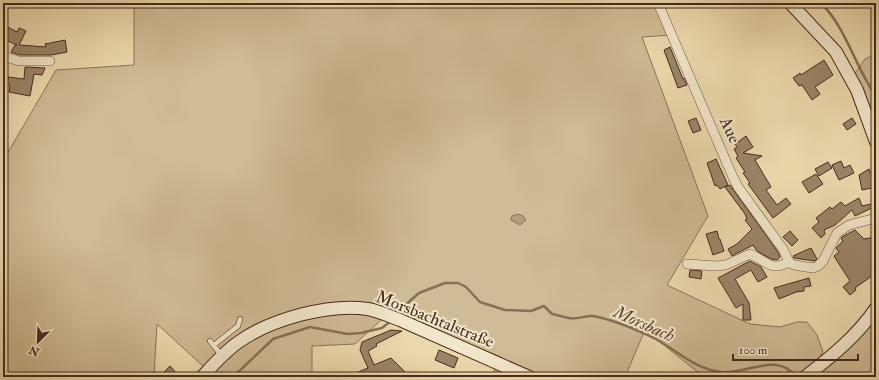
<svg xmlns="http://www.w3.org/2000/svg" width="879" height="380" viewBox="0 0 879 380" font-family="'IM FELL Double Pica',serif">
<style>
.green{fill:#cfbb95;stroke:#8a735a}
.water{fill:#b39e7c;stroke:#877056}
.lines{fill:none;stroke-linecap:round;stroke-linejoin:round}
.stream{stroke:#877056;stroke-width:2.5}
.building{fill:#9b8568;stroke:#452b1e}
.service-casing{stroke:#6e5642;stroke-width:6}
.minor-casing{stroke:#6e5642;stroke-width:10}
.secondary-casing{stroke:#452b1e;stroke-width:14}
.service{stroke:#f2e6ca;stroke-width:4.5}
.minor{stroke:#f2e6ca;stroke-width:9}
.secondary{stroke:#f2e6ca;stroke-width:12}
.labels{text-anchor:middle;dominant-baseline:central;stroke-width:4;stroke-linejoin:round;paint-order:stroke}
.street-label{font-size:17px;fill:#452b1e;stroke:#f2e6ca}
.water-label{font-size:18px;font-style:italic;fill:#604836;stroke:#f2e6ca}
</style>
<rect width="100%" height="100%" fill="#ebd9ad"/>
<filter id="stains"><feTurbulence type="fractalNoise" baseFrequency=".005" numOctaves="4"/><feColorMatrix values="0 0 0 0 .2 0 0 0 0 .09 0 0 0 0 .02 0 0 0 .5 -.17"/></filter>
<radialGradient id="worn" r=".72"><stop offset=".6" stop-color="#630" stop-opacity="0"/><stop offset="1" stop-color="#630" stop-opacity=".3"/></radialGradient>
<!-- green -->
<path class="green" d="M134 3H658L671 35 642 37 708 216 667 285 750 324 780 327 797 322H807L817 335 823 352 819 358 795 377H704L645 330 625 377H491L501 357 390 312 355 344 312 346V373L303 377H195L204 367 157 324 154 377H3V153L7 154 56 70 134 65Z
M876 54V138L854 75 865 59Z
M876 312V377H812Z"/>
<!-- water -->
<path class="water" d="M518 214 523 216 526 220 520 225 511 220 512 216Z"/>
<g class="lines">
<!-- stream -->
<path class="stream" d="M821 3C847 29 855 67 876 96
M395 314 419 293 445 283H458L466 287 480 302 505 310 531 311 544 306 552 314C558 315 563 317 569 318 577 320 586 315 593 316 614 320 635 329 654 338 678 351 693 368 721 372 746 375 777 351 796 377
M233 377 273 339 310 327 348 334 361 333 382 328 392 320
M720 377 723 372"/>
</g>
<!-- building -->
<path class="building" d="M8 27 17 32 19 28 26 31 19 45 46 47 45 44 65 40 67 52 51 55H20L11 52 15 45H17L3 39Z
M670 47 683 79 684 78 687 85 678 88 664 50Z
M824 60 833 75 815 87 820 94 812 100 802 85 799 86 793 78 800 73 801 75Z
M25 67 45 68 42 75 34 74 30 96 9 92 10 85 7 84 8 77 24 79Z
M696 118 701 130 693 133 688 121Z
M852 118 856 124 847 130 843 124Z
M746 136 753 147 743 153 762 156 755 160 771 187 766 190 777 205 786 198 791 204 773 218 748 184 750 183 743 173 745 172 736 158 738 156 734 149 737 147 735 144Z
M716 159 728 185 720 189 717 185 715 186 707 163Z
M841 161 844 168 850 165 854 173 839 180 832 165Z
M828 162 832 168 819 176 815 169Z
M869 169 870 173 874 172 876 187 862 190 859 175Z
M816 174 823 184 809 193 802 182Z
M730 185 778 252 780 257 777 260 771 259 757 251 753 245 732 256 728 249 737 244 752 229 745 220 747 219 745 214 725 187Z
M859 198 862 206 876 203V206L855 216 852 210 835 225 824 230 825 234 821 238 812 228 819 222 816 218 830 207 832 209 841 202 845 206Z
M855 230 864 239 876 237V273L855 288 856 290 850 295 843 287 850 281 834 256 839 252 836 248 843 241 841 239 842 237Z
M717 231 719 239H720L724 251 713 255 706 234Z
M790 231 798 240 792 246 783 237Z
M811 248 817 259 815 261 794 258 793 256Z
M750 261 761 267 767 277 758 282 751 270 735 279 749 303 751 320H743V304L736 308 718 278Z
M690 270 702 271 701 279 689 277Z
M809 278 811 286 804 287V291L796 292 779 299 774 288Z
M391 330 402 331 376 344 377 346 368 351 374 365 391 358 410 377H346L368 368 360 350 362 342Z
M439 350 458 358 454 368 435 360Z
M170 366 177 374 174 377H167L163 373Z"/>
<g class="lines">
<!-- service casing -->
<g class="service-casing">
<path id="service" d="M210 341 222 356
M214 345 238 326 240 319"/>
</g>
<!-- minor casing -->
<g class="minor-casing">
<path id="minor" d="M658 3 732 175 738 187 783 249 789 262 794 265 813 268 818 266 823 261 837 233 849 225 876 218
M3 56 19 61H50
M687 264 716 266 726 265 750 254C767 261 770 272 789 262"/>
</g>
<!-- secondary casing -->
<g class="secondary-casing">
<path id="secondary" d="M790 3 836 52 857 90 876 142
M202 377C214 364 225 351 240 341 272 319 329 303 368 309 379 311 389 316 400 320L529 377
M805 377C831 357 858 335 876 308"/>
</g>
<!-- service -->
<use href="#service" class="service"/>
<!-- minor -->
<use href="#minor" class="minor"/>
<!-- secondary -->
<use href="#secondary" class="secondary"/>
</g>
<g class="labels">
<!-- street labels -->
<g class="street-label">
<text transform="translate(730 130) rotate(65)">Aue</text>
<text transform="translate(435 319) rotate(22)">Morsbachtalstraße</text>
</g>
<!-- water labels -->
<g class="water-label">
<text transform="translate(644 324) rotate(24)">Morsbach</text>
</g>
</g>
<!-- margin -->
<rect width="879" height="380" fill="none" stroke="#ebd9ad" stroke-width="16"/>
<rect x="4" y="4" width="871" height="372" fill="none" stroke="#452b1e" stroke-width="2"/>
<rect x="8" y="8" width="863" height="364" fill="none" stroke="#452b1e"/>
<!-- north arrow -->
<g transform="translate(38 342) rotate(203)" stroke="#f2e6ca" stroke-width="3" paint-order="stroke">
<path d="M0-3L7 15L0 10L-7 15Z" fill="#452b1e"/>
<text y="-6" font-size="11" font-weight="bold" text-anchor="middle" fill="#452b1e">N</text>
</g>
<!-- scale -->
<path d="M733 354v6h125v-6" fill="none" stroke="#452b1e" stroke-width="2"/>
<text x="739" y="354" font-size="12" fill="#452b1e" stroke="#f2e6ca" stroke-width="3" paint-order="stroke">100 m</text>
<rect width="100%" height="100%" filter="url(#stains)"/>
<rect width="100%" height="100%" fill="url(#worn)"/>
</svg>
